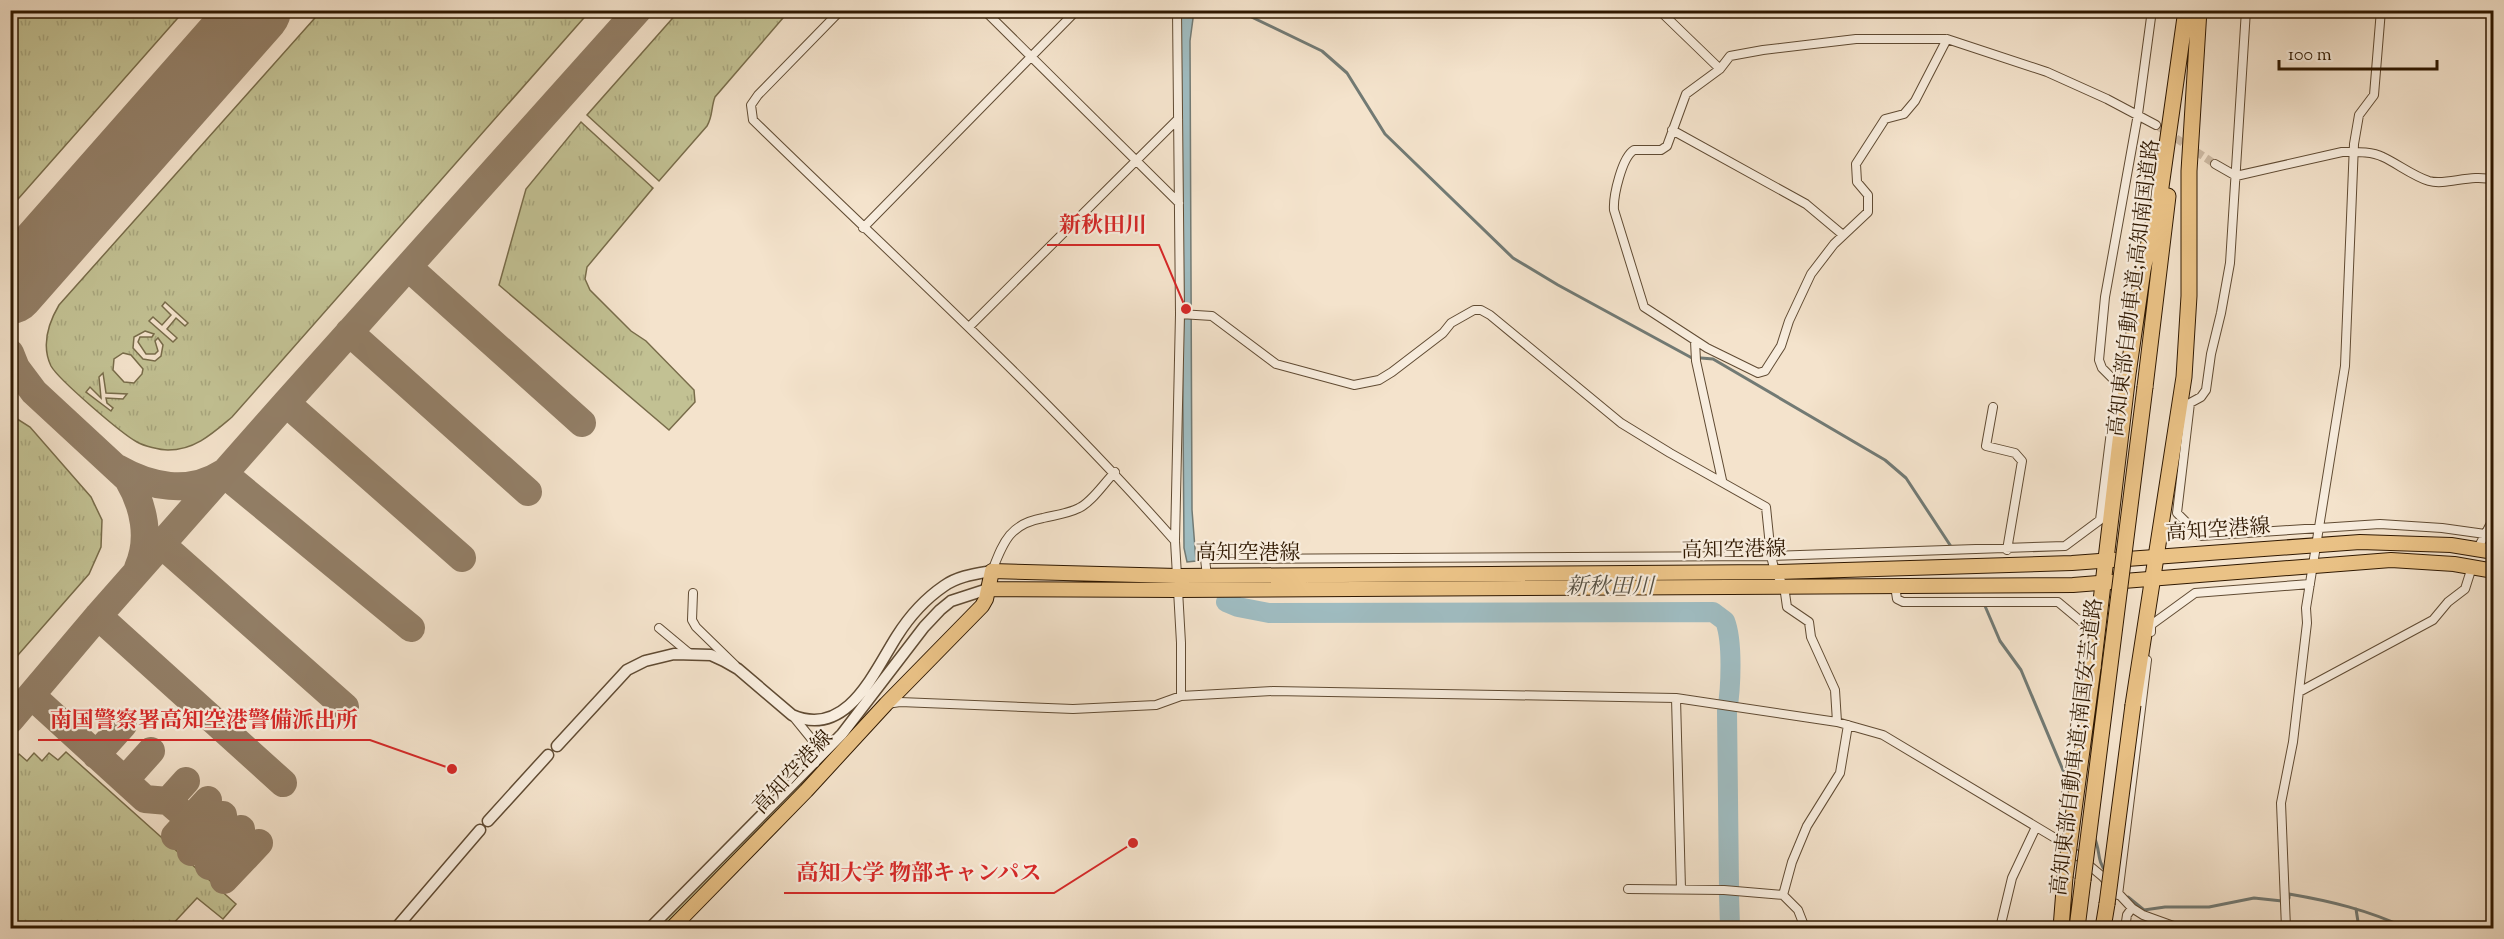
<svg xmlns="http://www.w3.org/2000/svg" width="2504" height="939" viewBox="0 0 2504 939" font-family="'Sorts Mill Goudy','Noto Serif JP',serif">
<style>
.grass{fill:url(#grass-tufts);stroke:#786c4a;stroke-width:1.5;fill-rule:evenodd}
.water{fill:#9fbcc1;stroke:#727a74;stroke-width:1.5}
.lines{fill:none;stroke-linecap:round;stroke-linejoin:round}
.stream{stroke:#727a74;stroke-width:3}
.river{stroke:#9fbcc1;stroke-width:20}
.taxiway{stroke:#927e66;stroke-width:28}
.runway{stroke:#927e66;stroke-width:70}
.minor-tunnel{stroke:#cdbaa3;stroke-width:8;stroke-dasharray:8 4;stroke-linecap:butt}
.minor-casing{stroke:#604b33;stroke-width:10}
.tertiary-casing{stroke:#604b33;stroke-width:13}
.primary-casing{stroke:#2f1800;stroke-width:16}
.motorway-casing{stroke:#2f1800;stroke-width:17}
.minor{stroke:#f8edde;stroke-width:8}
.tertiary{stroke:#f8edde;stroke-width:10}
.primary{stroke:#eac286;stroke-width:14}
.motorway{stroke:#eac286;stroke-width:15}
.motorway-bridge-casing{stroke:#2f1800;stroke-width:17;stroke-linecap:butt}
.motorway-bridge{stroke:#eac286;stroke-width:15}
.labels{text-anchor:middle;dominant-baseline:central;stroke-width:4.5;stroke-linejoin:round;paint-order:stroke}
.street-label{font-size:21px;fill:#2f1800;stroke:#f8edde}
.water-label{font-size:22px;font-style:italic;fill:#565144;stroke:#f8edde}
.leader{fill:none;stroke:#d62828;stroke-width:2}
.callout-dot{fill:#d62828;stroke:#f8edde;stroke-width:2}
.callout-label{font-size:22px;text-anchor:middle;font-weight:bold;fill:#d62828;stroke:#f8edde;stroke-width:4.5;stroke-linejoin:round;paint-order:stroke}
</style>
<defs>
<pattern id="grass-tufts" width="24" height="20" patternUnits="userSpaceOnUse" patternTransform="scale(1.5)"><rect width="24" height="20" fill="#c2c193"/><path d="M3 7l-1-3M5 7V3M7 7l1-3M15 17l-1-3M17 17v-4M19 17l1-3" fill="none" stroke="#a7a57d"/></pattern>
</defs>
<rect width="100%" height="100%" fill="#f4e3cc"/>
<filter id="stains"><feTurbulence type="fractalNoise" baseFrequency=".00333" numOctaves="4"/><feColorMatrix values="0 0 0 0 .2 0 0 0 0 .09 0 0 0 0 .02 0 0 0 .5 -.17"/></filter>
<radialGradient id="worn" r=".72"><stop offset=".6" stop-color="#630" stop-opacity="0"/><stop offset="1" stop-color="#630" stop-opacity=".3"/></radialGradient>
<!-- grass -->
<path class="grass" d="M11 10 184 11 11 207 10 11Z
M322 10 590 11 232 417C213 433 195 450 168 450 160 450 144 446 137 442 122 434 59 380 51 366 41 345 49 322 59 305ZM165 302 188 323 185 326 176 318 167 329 177 338 173 342 149 321 153 317 162 325 171 315 162 306ZM145 331 154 334 152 337H140L138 342 146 354H155L158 351 155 341 158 338 163 345 161 356 155 361 143 359 133 348 134 337ZM123 353 131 355 143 369 142 374 134 383 124 382 113 370 114 359ZM103 373 106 393 127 394 123 399 106 398 107 403 113 408 111 411 86 392 90 387 101 398 99 377Z
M679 11H789L715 97C711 107 713 116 707 126L659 181 587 115Z
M581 122 653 188 587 267 585 279 590 290 631 331 646 341 694 390 695 402 669 430 499 285 526 189Z
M11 415 30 427 91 497 102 520 101 547 89 574 11 663Z
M66 752 236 904 223 919 197 898 169 928H11V764L19 754 27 761 34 753 42 761 49 753 58 760Z
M812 772 814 774 767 824 662 928H657Z"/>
<!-- water -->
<path class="water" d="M1180 11H1194L1190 41 1192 510 1196 561 1187 562 1184 548Z"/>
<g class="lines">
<!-- stream -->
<path class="stream" d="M1237 10 1322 51 1347 73 1385 134 1513 258 1558 285 1692 358
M1701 358 1713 359 1885 460 1906 478 1952 548
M1985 606 2000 641 2021 670 2065 775
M2094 837C2101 851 2096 859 2106 872
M2128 897 2144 910 2165 907H2209L2254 898 2282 901
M2289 898V894C2330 901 2368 910 2406 928
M2356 909 2359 928"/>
<!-- river -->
<path class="river" d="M1226 602 1238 607 1269 613 1713 612 1725 621C1733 641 1731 689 1727 711L1729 888
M1729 894 1730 928"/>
<!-- taxiway -->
<path class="taxiway" d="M408 267 582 423
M10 299 21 277 35 261
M349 332 528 492
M10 353 16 368 34 392 128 479C144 506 151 539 138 568
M286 403 462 558
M117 468C150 487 189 495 223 473L411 628
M161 544 345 707
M98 616 283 783
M32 696 145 799 168 801 240 863
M10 720 98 616 286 403 638 10
M96 755 123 725
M125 780 151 751
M168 801 186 781
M175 836 208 800
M191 852 223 815
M209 866 241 829
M224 880 259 843"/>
<!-- runway -->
<path class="runway" d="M10 289 256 10"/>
<!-- minor-tunnel -->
<path class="minor-tunnel" d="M2156 125 2215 164"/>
<!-- minor casing -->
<g class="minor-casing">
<path id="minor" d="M841 10 758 95 751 105 753 120C895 259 1044 392 1175 541
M984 10 1179 203
M1659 10 1720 69
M2246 10 2230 263 2221 313 2211 354 2206 390 2201 397 2190 403 2177 513 2200 536 2380 524 2442 528 2485 534
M1947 39 1915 101 1904 114 1885 119 1856 164 1857 182 1868 195V212L1834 244 1811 274 1789 321 1781 346 1765 371 1758 373 1707 348 1644 307 1614 210C1613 196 1622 157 1634 150H1661L1667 146 1686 94 1720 69 1730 56 1763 50 1856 39H1947L2047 72 2107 99 2156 125
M1672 130 1806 204 1843 235
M2215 164 2236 176 2342 152C2355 152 2371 151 2383 157 2398 164 2413 176 2429 181 2447 186 2471 173 2494 180
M863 228 1077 10
M1180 314 1212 316 1276 364 1354 385 1379 380 1392 372 1443 333 1451 323 1474 310H1481L1490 315 1621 423 1670 453 1766 507 1771 556 1775 572 1784 586 1787 607 1809 622 1811 637 1835 690 1837 722
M969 327 1178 119
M1695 341 1696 361 1722 480
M1993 407 1986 446 2015 453 2022 461 2007 550
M2478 548 2490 525 2494 522
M992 571C1003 543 1009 524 1043 518 1055 515 1067 514 1079 508 1092 502 1104 483 1115 472
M1177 576 1175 541 1180 314 1177 10
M1207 576 1205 559 1771 556 2065 546 2100 520 2117 383 2102 368 2099 360 2105 297 2138 114 2152 10
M1895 586 1897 599 1903 602H2058L2088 627 2060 841
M1178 590 1181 643V696
M693 593 692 620 696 627 735 665
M659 628 689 653
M2151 632V625L2195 593 2310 584
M2299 692 2433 620 2448 602 2465 589 2472 567
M1676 698 1681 889
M887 704 900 702 1073 709 1156 705 1181 696 1273 691 1676 698 1837 722 1883 735 2060 841 2103 877 2132 908 2143 915 2179 928
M792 715 814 742 815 763
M1628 889 1724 890 1783 895 1798 910 1805 928
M1783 895 1792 862 1807 826 1840 773 1848 725
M2118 895 2147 660
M2000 928 2012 878 2036 827
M2125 928 2127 915 2132 908
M2286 928 2281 803 2293 742 2307 623 2306 608 2345 366 2354 144 2359 115 2374 95 2381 10"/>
</g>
<!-- tertiary casing -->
<g class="tertiary-casing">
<path id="tertiary" d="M557 746 627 670 645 661 674 654 711 655 724 661 738 669 792 715C847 739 874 672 897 636 909 617 925 599 944 586 958 576 975 574 992 571
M488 821 548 755
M396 928 480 830
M650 928 842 734 924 627 940 610 951 601 988 589"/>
</g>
<!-- primary casing -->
<g class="primary-casing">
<path id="primary" d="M988 589 1178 590 2073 585 2391 560 2454 564 2494 571
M672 928 806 791 886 704 982 606 986 599 992 571 1177 576 1775 572 2072 563 2360 542 2451 545 2494 552"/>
</g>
<!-- motorway casing -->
<g class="motorway-casing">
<path id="motorway" d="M2145 387 2168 196
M2093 668 2128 374 2143 270 2161 187 2186 10
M2133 705 2184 377 2189 296V171L2199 10
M2061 928 2065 877
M2077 928 2083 880
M2103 928 2107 904"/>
</g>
<!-- minor -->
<use href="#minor" class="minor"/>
<!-- tertiary -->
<use href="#tertiary" class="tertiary"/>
<!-- primary -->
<use href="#primary" class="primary"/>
<!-- motorway -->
<use href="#motorway" class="motorway"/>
<!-- motorway-bridge casing -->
<g class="motorway-bridge-casing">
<path id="motorway-bridge" d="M2065 877 2093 668
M2083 880 2145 387
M2107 904 2133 705"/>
</g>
<!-- motorway-bridge -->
<use href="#motorway-bridge" class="motorway-bridge"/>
</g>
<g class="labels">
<!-- street labels -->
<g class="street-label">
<text transform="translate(2135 288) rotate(-83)">高知東部自動車道;高知南国道路</text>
<text transform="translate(2218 531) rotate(-4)">高知空港線</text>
<text transform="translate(1734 551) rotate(-1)">高知空港線</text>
<text x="1248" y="554">高知空港線</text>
<text transform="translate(2078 747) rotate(-83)">高知東部自動車道;南国安芸道路</text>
<text transform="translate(794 773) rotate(-47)">高知空港線</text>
</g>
<!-- water labels -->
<g class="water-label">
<text x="1610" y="588">新秋田川</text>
</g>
</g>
<!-- callouts -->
<path class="leader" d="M1186 309L1159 245H1047M452 769L370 740H38M1133 843L1054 893H784"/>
<g class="callout-dot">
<circle cx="1186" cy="309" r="6"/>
<circle cx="452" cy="769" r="6"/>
<circle cx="1133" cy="843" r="6"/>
</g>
<g class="callout-label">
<text x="1103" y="232">新秋田川</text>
<text x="204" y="727">南国警察署高知空港警備派出所</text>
<text x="919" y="880">高知大学 物部キャンパス</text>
</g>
<!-- margin -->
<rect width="2504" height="939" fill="none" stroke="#f4e3cc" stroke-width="36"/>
<rect x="12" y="12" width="2480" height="915" fill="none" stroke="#2f1800" stroke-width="3"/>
<rect x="18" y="18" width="2468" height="903" fill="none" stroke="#2f1800" stroke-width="1.5"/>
<!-- scale -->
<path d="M2279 60v9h158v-9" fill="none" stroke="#2f1800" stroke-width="3"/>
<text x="2288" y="60" font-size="18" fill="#2f1800" stroke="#f8edde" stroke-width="4.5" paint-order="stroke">100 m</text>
<rect width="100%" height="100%" filter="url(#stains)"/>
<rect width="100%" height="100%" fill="url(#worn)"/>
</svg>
